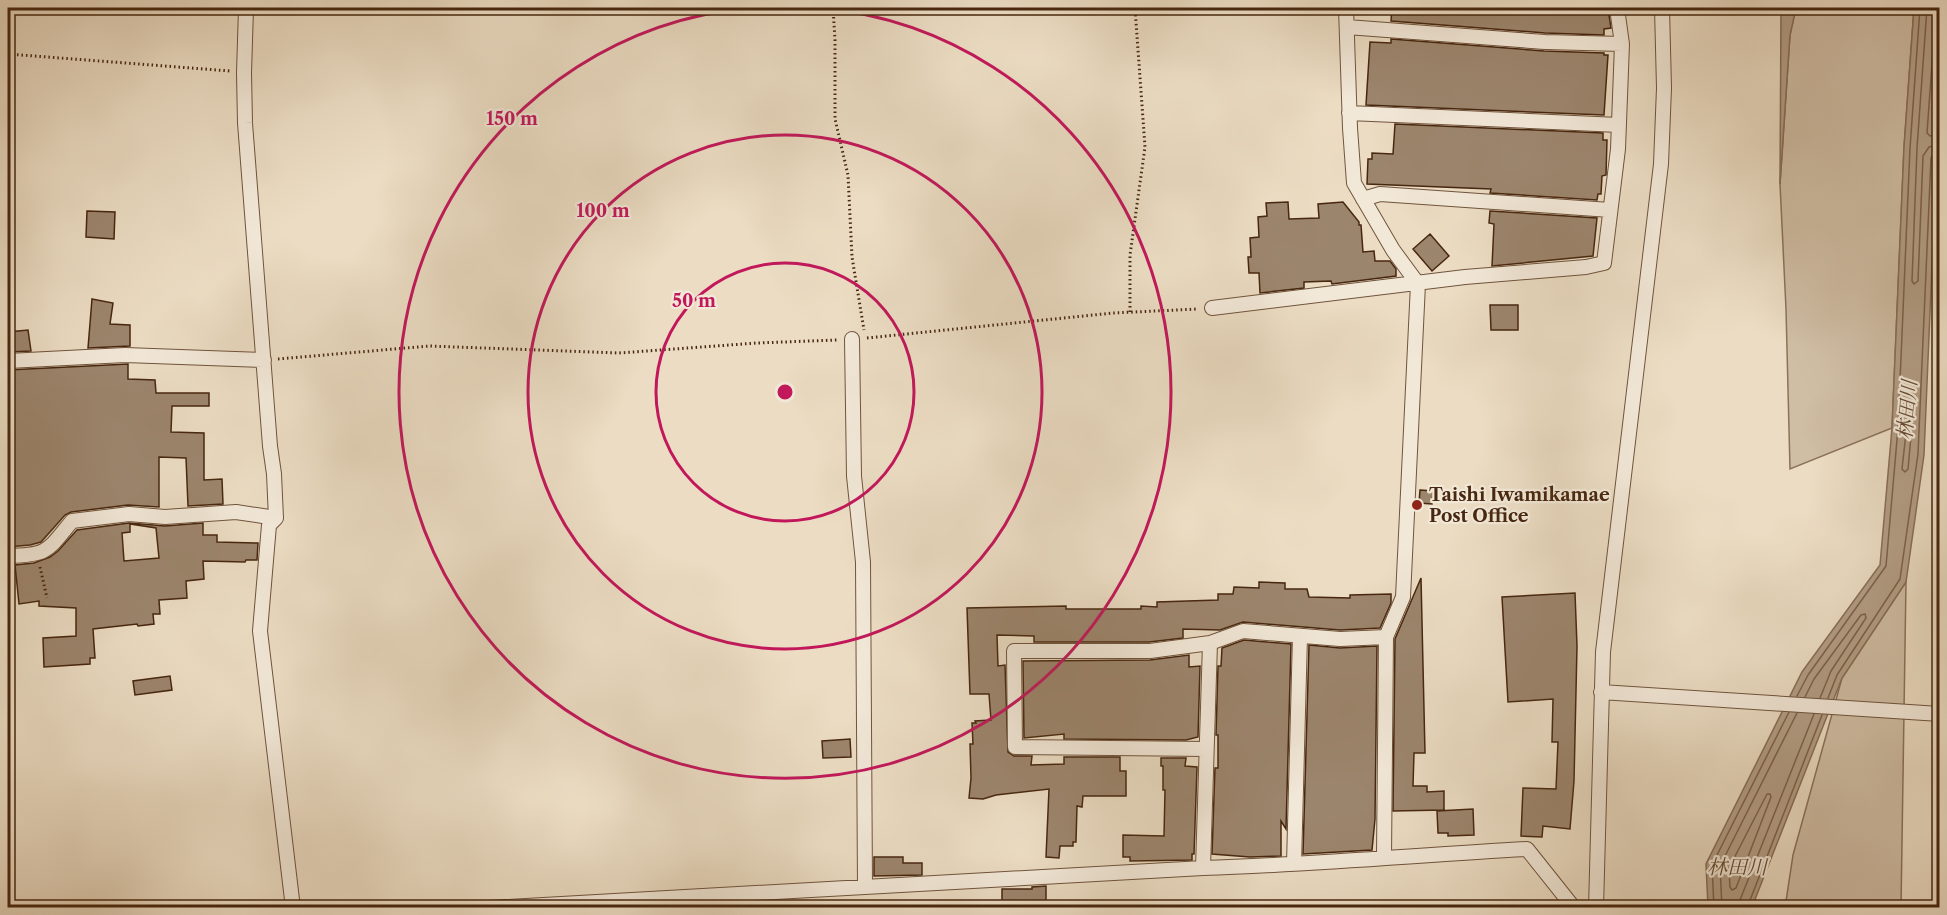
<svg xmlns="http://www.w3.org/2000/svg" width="1947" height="915" viewBox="0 0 1947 915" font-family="'Libre Caslon Text','Noto Serif JP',serif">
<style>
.green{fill:#cfbda4;stroke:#8b725a;stroke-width:1.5}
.water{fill:#b39e86;stroke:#886e56;stroke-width:1.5}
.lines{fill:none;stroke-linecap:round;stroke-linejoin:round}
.shore{stroke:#7d624a;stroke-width:1.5}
.building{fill:#9c856d;stroke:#47270f;stroke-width:1.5;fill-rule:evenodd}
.street-casing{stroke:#70543c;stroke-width:16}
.path{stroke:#47270f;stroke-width:3;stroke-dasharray:1.5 3;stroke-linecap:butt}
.street{stroke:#f2e8d8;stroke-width:14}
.ring{fill:none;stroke:#c2185b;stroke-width:3}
.poi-dot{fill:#8f2418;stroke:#f2e8d8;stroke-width:2}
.labels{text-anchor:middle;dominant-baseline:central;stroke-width:4.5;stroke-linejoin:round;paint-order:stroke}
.poi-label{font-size:18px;font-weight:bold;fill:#47270f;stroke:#f2e8d8;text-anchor:start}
.water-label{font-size:20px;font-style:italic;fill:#674b33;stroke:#f2e8d8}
.centre{fill:#c2185b;stroke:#f2e8d8;stroke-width:3}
.ring-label{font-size:18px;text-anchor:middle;font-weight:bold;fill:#c2185b;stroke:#f2e8d8;stroke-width:4.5;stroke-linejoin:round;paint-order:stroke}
</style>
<rect width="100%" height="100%" fill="#ebdcc3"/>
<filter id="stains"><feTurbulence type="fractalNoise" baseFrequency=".00333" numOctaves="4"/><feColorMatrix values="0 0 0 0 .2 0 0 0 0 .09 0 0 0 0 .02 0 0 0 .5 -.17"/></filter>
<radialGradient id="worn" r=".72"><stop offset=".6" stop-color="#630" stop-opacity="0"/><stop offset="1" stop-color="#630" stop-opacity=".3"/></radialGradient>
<!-- green -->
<path class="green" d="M1796 8H1914L1904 147 1892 428 1790 469 1786 309 1780 184 1790 35Z
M1906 582 1901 907 1785 908 1793 855 1842 678Z"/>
<!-- water -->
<path class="water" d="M1781 8H1796L1790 35 1780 184Z
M1914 8H1939V98L1924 455 1906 582 1842 678 1752 907H1708L1706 864 1802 672 1880 565 1892 428 1904 147Z"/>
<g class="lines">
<!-- shore -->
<path class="shore" d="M1927 8 1917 148 1912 281 1914 284 1918 281 1923 156 1929 147 1940 144
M1936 8 1927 133 1930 136 1940 135
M1906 433H1909L1911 436 1908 469 1905 472 1902 469Z
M1797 696 1808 675 1886 566 1898 428 1910 148 1920 8
M1805 697 1814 679 1861 615 1865 614 1866 618 1831 671 1820 698
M1828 698 1837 675 1900 579 1918 454 1931 158 1934 153 1940 152
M1767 794H1770L1771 797 1736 888 1732 890 1730 887 1729 868Z
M1714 908 1712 865 1789 712
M1722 908 1720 866 1797 713
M1739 908 1740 900 1814 714
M1747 908 1822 715"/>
</g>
<!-- building -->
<path class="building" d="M1392 8 1608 9 1611 28 1604 29V35L1545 33 1391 21Z
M1391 39 1544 51 1604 53V55H1608L1604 115 1366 105 1370 42 1391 43Z
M1395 124 1603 133V140H1607L1606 175 1602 176 1601 194H1598L1597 200 1490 193 1491 189 1367 184 1368 159H1372V153L1393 154Z
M1288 202 1289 219 1319 218 1318 204 1343 202 1359 222V225H1361L1363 252 1374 251 1375 261H1390L1396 269V276L1332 284 1331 281 1304 282V288L1260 293 1259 273H1249L1248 257H1251L1250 238 1259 237 1258 217 1267 216 1266 203Z
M87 211 115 212 114 239 86 237Z
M1490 211 1597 218 1593 256 1492 266 1494 224 1489 223Z
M1430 234 1449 256 1432 271 1413 249Z
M92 299 113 303 110 324 130 325V346L88 348Z
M1490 305H1518V330H1491Z
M28 330 31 351 8 352V332Z
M128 364V379L155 380 156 393H209V406H172L171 432 204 433V480L222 479 223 504 188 506 186 458 159 457V507L128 505 71 512 65 515 41 542 30 545 8 547V370Z
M1420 490 1433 491 1432 504 1419 503Z
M129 523 165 526 203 523V535H217V542L258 543 257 560H246L245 562 203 561 204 579 186 581 187 598 159 600 160 614H153L154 624 138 626 137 624 93 629 95 658H90V664L44 667 43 638 76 636V608L39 606V601L19 604 15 565 34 563 50 557 58 551 77 530ZM130 524 156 528 159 558 124 561 122 533 130 532Z
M1421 578 1425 753H1414L1413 786H1427V792L1444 791V810L1393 811 1395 639Z
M1259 582 1285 583V589H1307L1309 597 1350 598V595L1391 594V603L1380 628 1340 630 1243 622 1220 630 1183 629V638L1149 642H1034V636L997 635 998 666 1005 665 1008 752 1014 756H1032L1031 765 1064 764V757H1120V771H1126V796H1083L1082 807 1077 806 1076 842H1073V846H1060L1059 858 1046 857 1049 789 996 795 983 799 969 798 971 778 970 744H973L972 723H976L975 721 991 720 989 694H970L967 608 1066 606V609H1141V606L1157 607V602L1218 600V594H1233L1234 587 1259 588Z
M1575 593 1577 646 1574 781 1570 829 1543 826 1542 837 1521 836 1523 788 1556 789 1558 742H1552L1553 699 1508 702 1502 597Z
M1244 640 1291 644 1286 829 1281 821V856L1250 857 1212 854 1215 768H1218V735H1216L1218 666H1221L1222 648Z
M1309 645 1340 648 1377 646 1375 819 1372 850 1303 854Z
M1189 655V667L1200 666 1198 737 1186 740 1064 739V734L1024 738 1023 661 1150 660Z
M170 676 172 690 135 695 133 681Z
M850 739 851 757 823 758 822 741Z
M1161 758H1186L1185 766 1197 767 1194 854H1192V860L1130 861V857H1123V835L1164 836 1165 790H1163V766H1161Z
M1473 809 1474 835 1448 836V833H1438L1437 811Z
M874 857H903V863H922V875L874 876Z
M1046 886V908H1002V889H1032V887Z"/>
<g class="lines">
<!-- street casing -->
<g class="street-casing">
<path id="street" d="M246 8 244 73 245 123 270 446 274 474 276 518 269 525 260 631 293 908
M1346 8 1350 128 1354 183 1393 250 1418 284 1403 597 1386 637 1384 857
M1347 27 1545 42 1622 44
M1349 113 1619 125
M1363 199 1380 194 1610 210
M1212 308 1465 277 1586 267 1604 263 1618 149 1622 44 1617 8
M852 339 854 476 863 562 865 887
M8 361 125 355 264 360
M8 556C49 555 47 551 72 521L129 514 165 517 236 512 276 518
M1601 692 1940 714
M1206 749 1015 747 1014 651H1150L1210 643 1243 631 1340 639 1386 637
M1294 864 1300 636
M1203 868 1210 643
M489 908 1203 868C1311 865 1419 855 1527 849L1574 908
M1596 908 1603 652 1661 164 1664 88 1662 8"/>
</g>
<!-- path -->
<path class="path" d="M833 8 835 40V119L848 175 852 257 864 330
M8 54 230 71
M1130 312V255L1145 147 1135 8
M867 338 1113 313 1198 309
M278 359 429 346 619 353 757 343 837 340
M40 567 47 598"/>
<!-- street -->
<use href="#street" class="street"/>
</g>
<!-- distance rings -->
<g class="ring">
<circle cx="785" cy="392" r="129"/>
<circle cx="785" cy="392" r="257"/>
<path d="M822 8A386 386 0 1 1 748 8"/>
</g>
<!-- markers -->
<circle class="poi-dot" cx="1417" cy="505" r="6"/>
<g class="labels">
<!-- poi labels -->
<g class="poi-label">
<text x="1429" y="495">Taishi Iwamikamae<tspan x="1429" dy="21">Post Office</tspan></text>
</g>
<!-- water labels -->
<g class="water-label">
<text transform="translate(1907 410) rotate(-85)">林田川</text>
<text x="1737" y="867">林田川</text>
</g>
</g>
<circle cx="785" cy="392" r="9" class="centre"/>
<g class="ring-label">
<text x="512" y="125">150 m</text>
<text x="603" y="217">100 m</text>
<text x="694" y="307">50 m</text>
</g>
<!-- margin -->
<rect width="1947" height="915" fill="none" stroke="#ebdcc3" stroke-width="30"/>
<rect x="9" y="9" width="1929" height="897" fill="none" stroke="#47270f" stroke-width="3"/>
<rect x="15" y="15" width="1917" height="885" fill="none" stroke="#47270f" stroke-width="1.5"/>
<rect width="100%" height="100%" filter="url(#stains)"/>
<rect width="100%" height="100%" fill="url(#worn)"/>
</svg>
